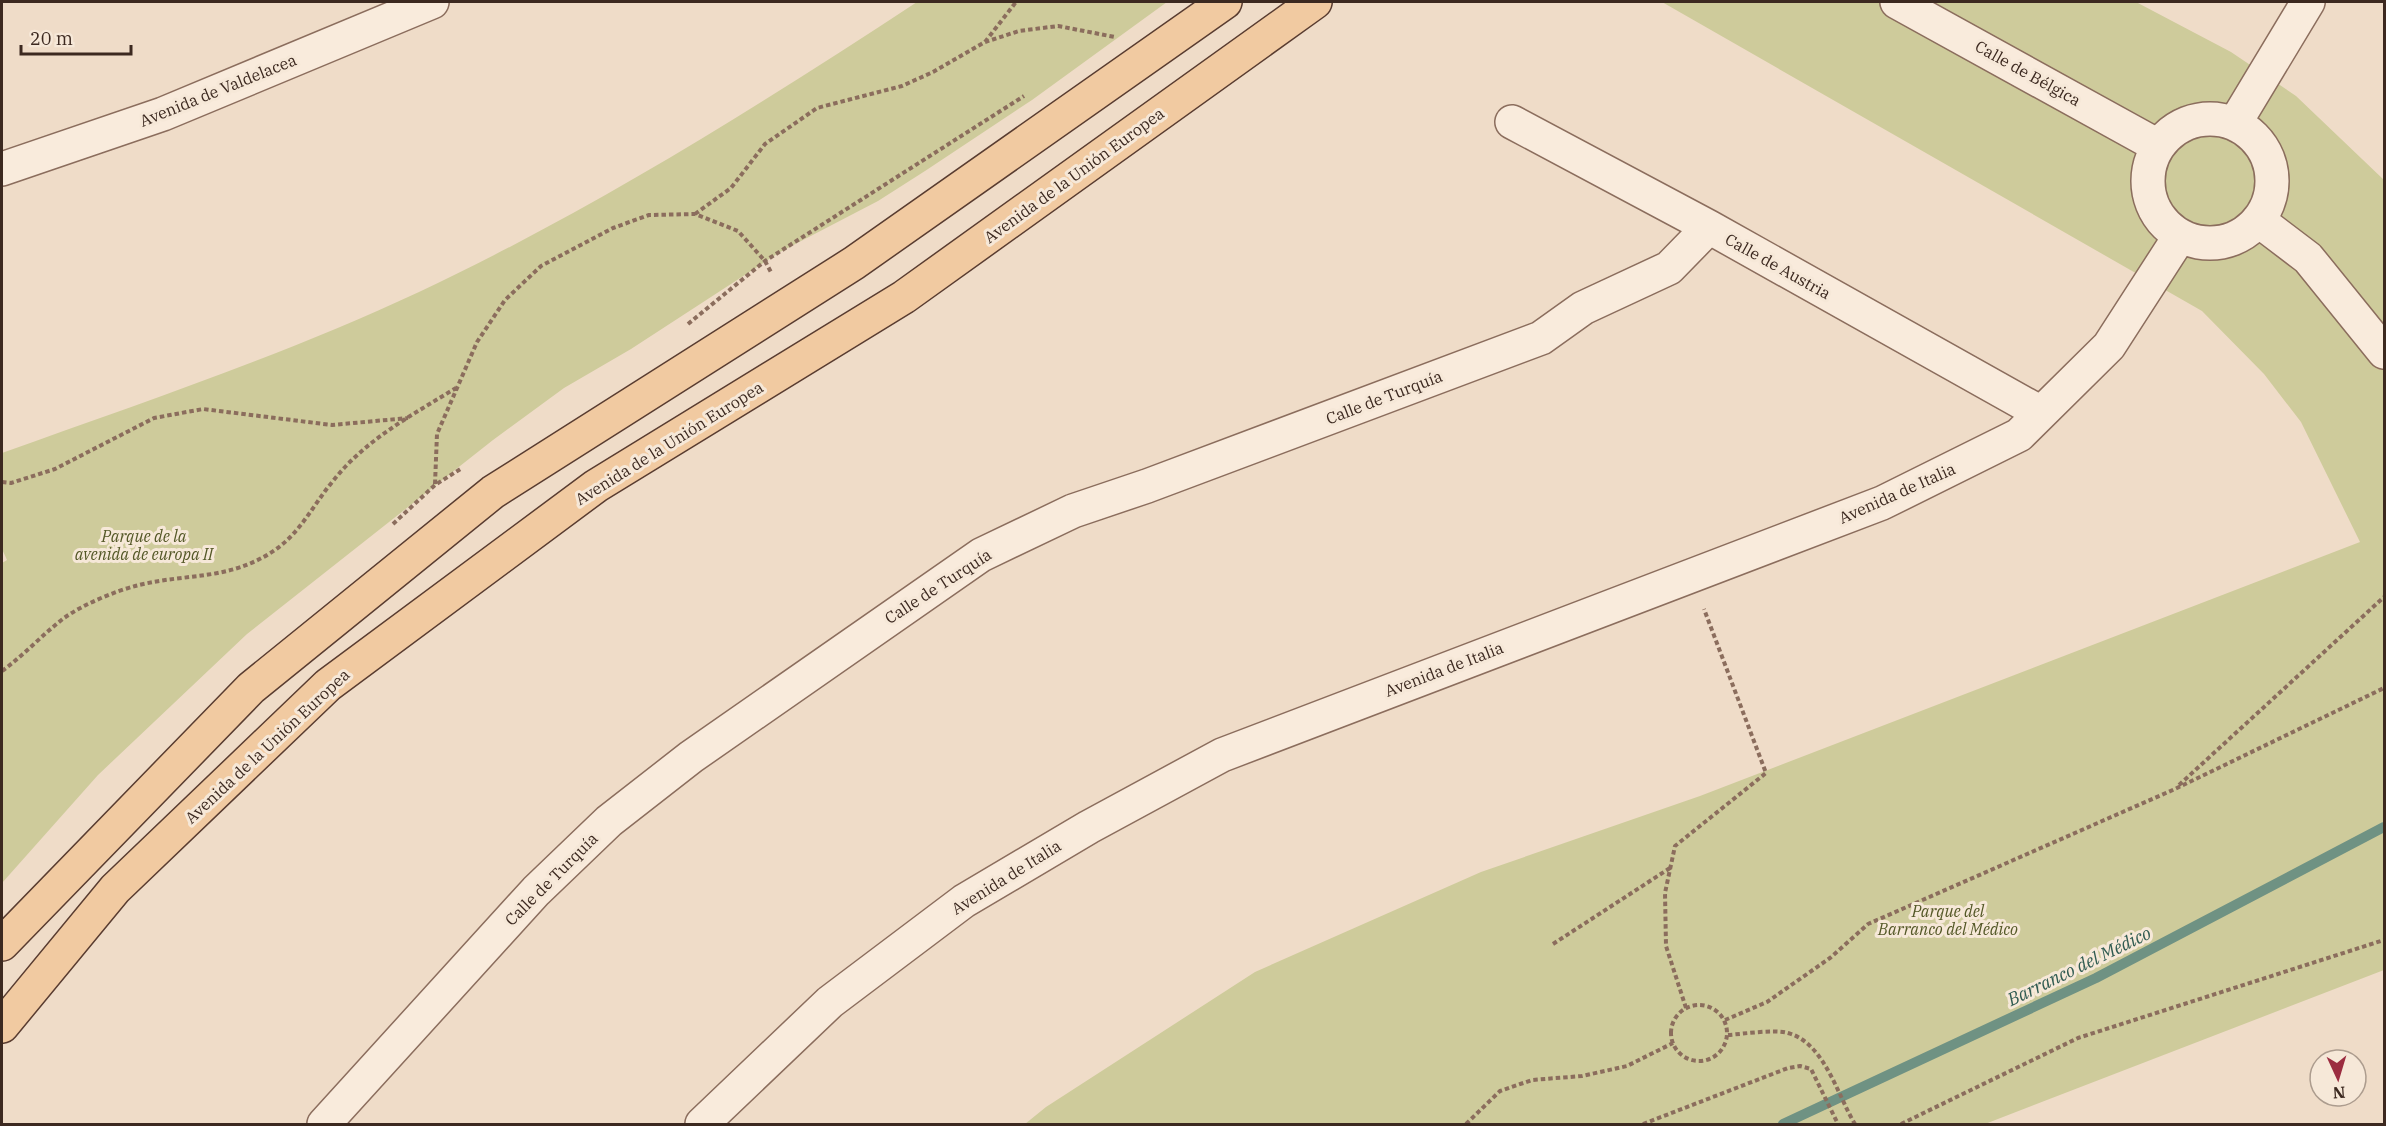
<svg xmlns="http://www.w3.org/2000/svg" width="2386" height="1126" viewBox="0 0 2386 1126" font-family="'IBM Plex Serif',serif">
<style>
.green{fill:#cecb9b}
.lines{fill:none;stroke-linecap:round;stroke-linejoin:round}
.stream{stroke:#6f9283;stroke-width:10}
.minor-casing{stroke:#8b6d5d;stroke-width:36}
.major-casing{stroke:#593c30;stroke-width:36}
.path{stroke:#8b6d5d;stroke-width:4;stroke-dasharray:4.5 3;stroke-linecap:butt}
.minor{stroke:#f9ebdc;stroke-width:33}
.major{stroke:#f1caa1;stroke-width:33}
.labels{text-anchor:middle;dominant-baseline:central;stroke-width:6;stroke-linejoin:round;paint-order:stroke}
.street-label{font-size:16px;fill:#3c2920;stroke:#f6e8d8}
.park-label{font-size:16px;font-style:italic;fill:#545827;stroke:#f6e8d8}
.water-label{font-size:18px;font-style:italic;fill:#305b51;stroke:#f6e8d8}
</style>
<rect width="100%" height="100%" fill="#efdcc8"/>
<!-- green -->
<path class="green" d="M917 2H1167L1032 100 925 171 878 201 780 252 631 349 564 388 493 440 247 634 98 775 2 883V563L7 560 2 549V453C142 403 284 355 419 292 593 210 757 107 917 2Z
M1662 2H2136L2231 52 2296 96 2384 180V970L1985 1124H1025L1046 1107 1255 972 1481 872 1700 796 2360 542 2301 422 2264 374 2202 311Z"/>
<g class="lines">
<!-- stream -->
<path class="stream" d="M1783 1124 2096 978 2384 827"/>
<!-- minor casing -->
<g class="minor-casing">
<path id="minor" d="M1897 2 2158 146
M2148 181a62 62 0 1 1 124 0a62 62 0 1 1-124 0Z
M1512 122 1709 227 2041 413
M2235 123 2308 2
M2 169 163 114 432 2
M2258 220 2308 258 2384 352
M324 1124 536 891 609 821 691 757 981 555 1073 511 1147 486 1541 338 1583 308 1669 268 1709 227
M702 1124 830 1002 964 901 1089 827 1222 755 1882 503 2019 435 2109 346 2180 236"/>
</g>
<!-- major casing -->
<g class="major-casing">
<path id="major" d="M2 944 251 688 493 492 854 263 1225 2
M2 1026 115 889 328 685 596 486 904 297 1315 2"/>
</g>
<!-- path -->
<path class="path" d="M985 42 1016 2
M695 214 731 188 765 144 817 108 902 86 933 72 985 42 1019 31 1058 26 1115 37
M688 324 765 261 1024 96
M2 482 11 483 55 469 154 418 203 409 332 425 408 418
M435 484 437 434 477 342 505 300 541 266 613 228 649 215 695 214 738 231 765 261 772 274
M393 524 435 485 462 468
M2 671C24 655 42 635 64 618 84 604 115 591 139 585 188 573 229 581 275 550 301 532 313 505 333 481 365 440 412 415 456 388
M2179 785 2384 597
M1553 944 1670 868
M1671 1033a28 28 0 1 1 56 0a28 28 0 1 1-56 0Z
M1686 1008 1666 946 1665 893 1675 846 1766 773 1704 609
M1725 1020 1767 1002 1830 958 1868 924 2175 789 2384 688
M1728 1035C1743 1034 1774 1029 1788 1033 1825 1043 1838 1097 1855 1124
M1466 1124 1500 1091 1532 1080 1582 1076 1627 1066 1673 1043
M1643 1124 1788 1068 1800 1066 1811 1069 1838 1124
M1901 1124 2078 1038 2384 940"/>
<!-- minor -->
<use href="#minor" class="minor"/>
<!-- major -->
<use href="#major" class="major"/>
</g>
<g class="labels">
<!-- street labels -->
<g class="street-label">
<text transform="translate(2028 73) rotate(29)">Calle de Bélgica</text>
<text transform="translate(218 90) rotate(-22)">Avenida de Valdelacea</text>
<text transform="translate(1074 175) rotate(-36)">Avenida de la Unión Europea</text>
<text transform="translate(1778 266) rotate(29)">Calle de Austria</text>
<text transform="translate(1384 397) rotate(-21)">Calle de Turquía</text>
<text transform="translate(669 443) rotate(-32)">Avenida de la Unión Europea</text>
<text transform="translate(1897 493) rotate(-24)">Avenida de Italia</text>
<text transform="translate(938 586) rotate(-33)">Calle de Turquía</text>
<text transform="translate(1444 669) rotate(-21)">Avenida de Italia</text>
<text transform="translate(267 746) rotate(-43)">Avenida de la Unión Europea</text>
<text transform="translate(1006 877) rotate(-32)">Avenida de Italia</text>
<text transform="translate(551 879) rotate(-45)">Calle de Turquía</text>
</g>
<!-- park labels -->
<g class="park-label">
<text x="144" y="536">Parque de la<tspan x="144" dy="18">avenida de europa II</tspan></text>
<text x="1948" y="911">Parque del<tspan x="1948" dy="18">Barranco del Médico</tspan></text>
</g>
<!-- water labels -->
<g class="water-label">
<text transform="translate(2079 966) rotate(-26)">Barranco del Médico</text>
</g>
</g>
<!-- border -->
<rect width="2386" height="1126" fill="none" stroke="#3c2920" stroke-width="6"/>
<!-- north arrow -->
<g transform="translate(2338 1078) rotate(176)"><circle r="28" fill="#f6e8d8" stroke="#ac9c8e" stroke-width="1.5"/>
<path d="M0-4.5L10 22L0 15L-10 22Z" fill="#9b2c40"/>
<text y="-9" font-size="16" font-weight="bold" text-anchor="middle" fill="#3c2920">N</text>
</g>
<!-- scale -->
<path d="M21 45v9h110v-9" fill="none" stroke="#3c2920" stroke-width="3"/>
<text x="30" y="45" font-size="18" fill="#3c2920" stroke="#f6e8d8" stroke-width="4.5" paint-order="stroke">20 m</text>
</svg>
